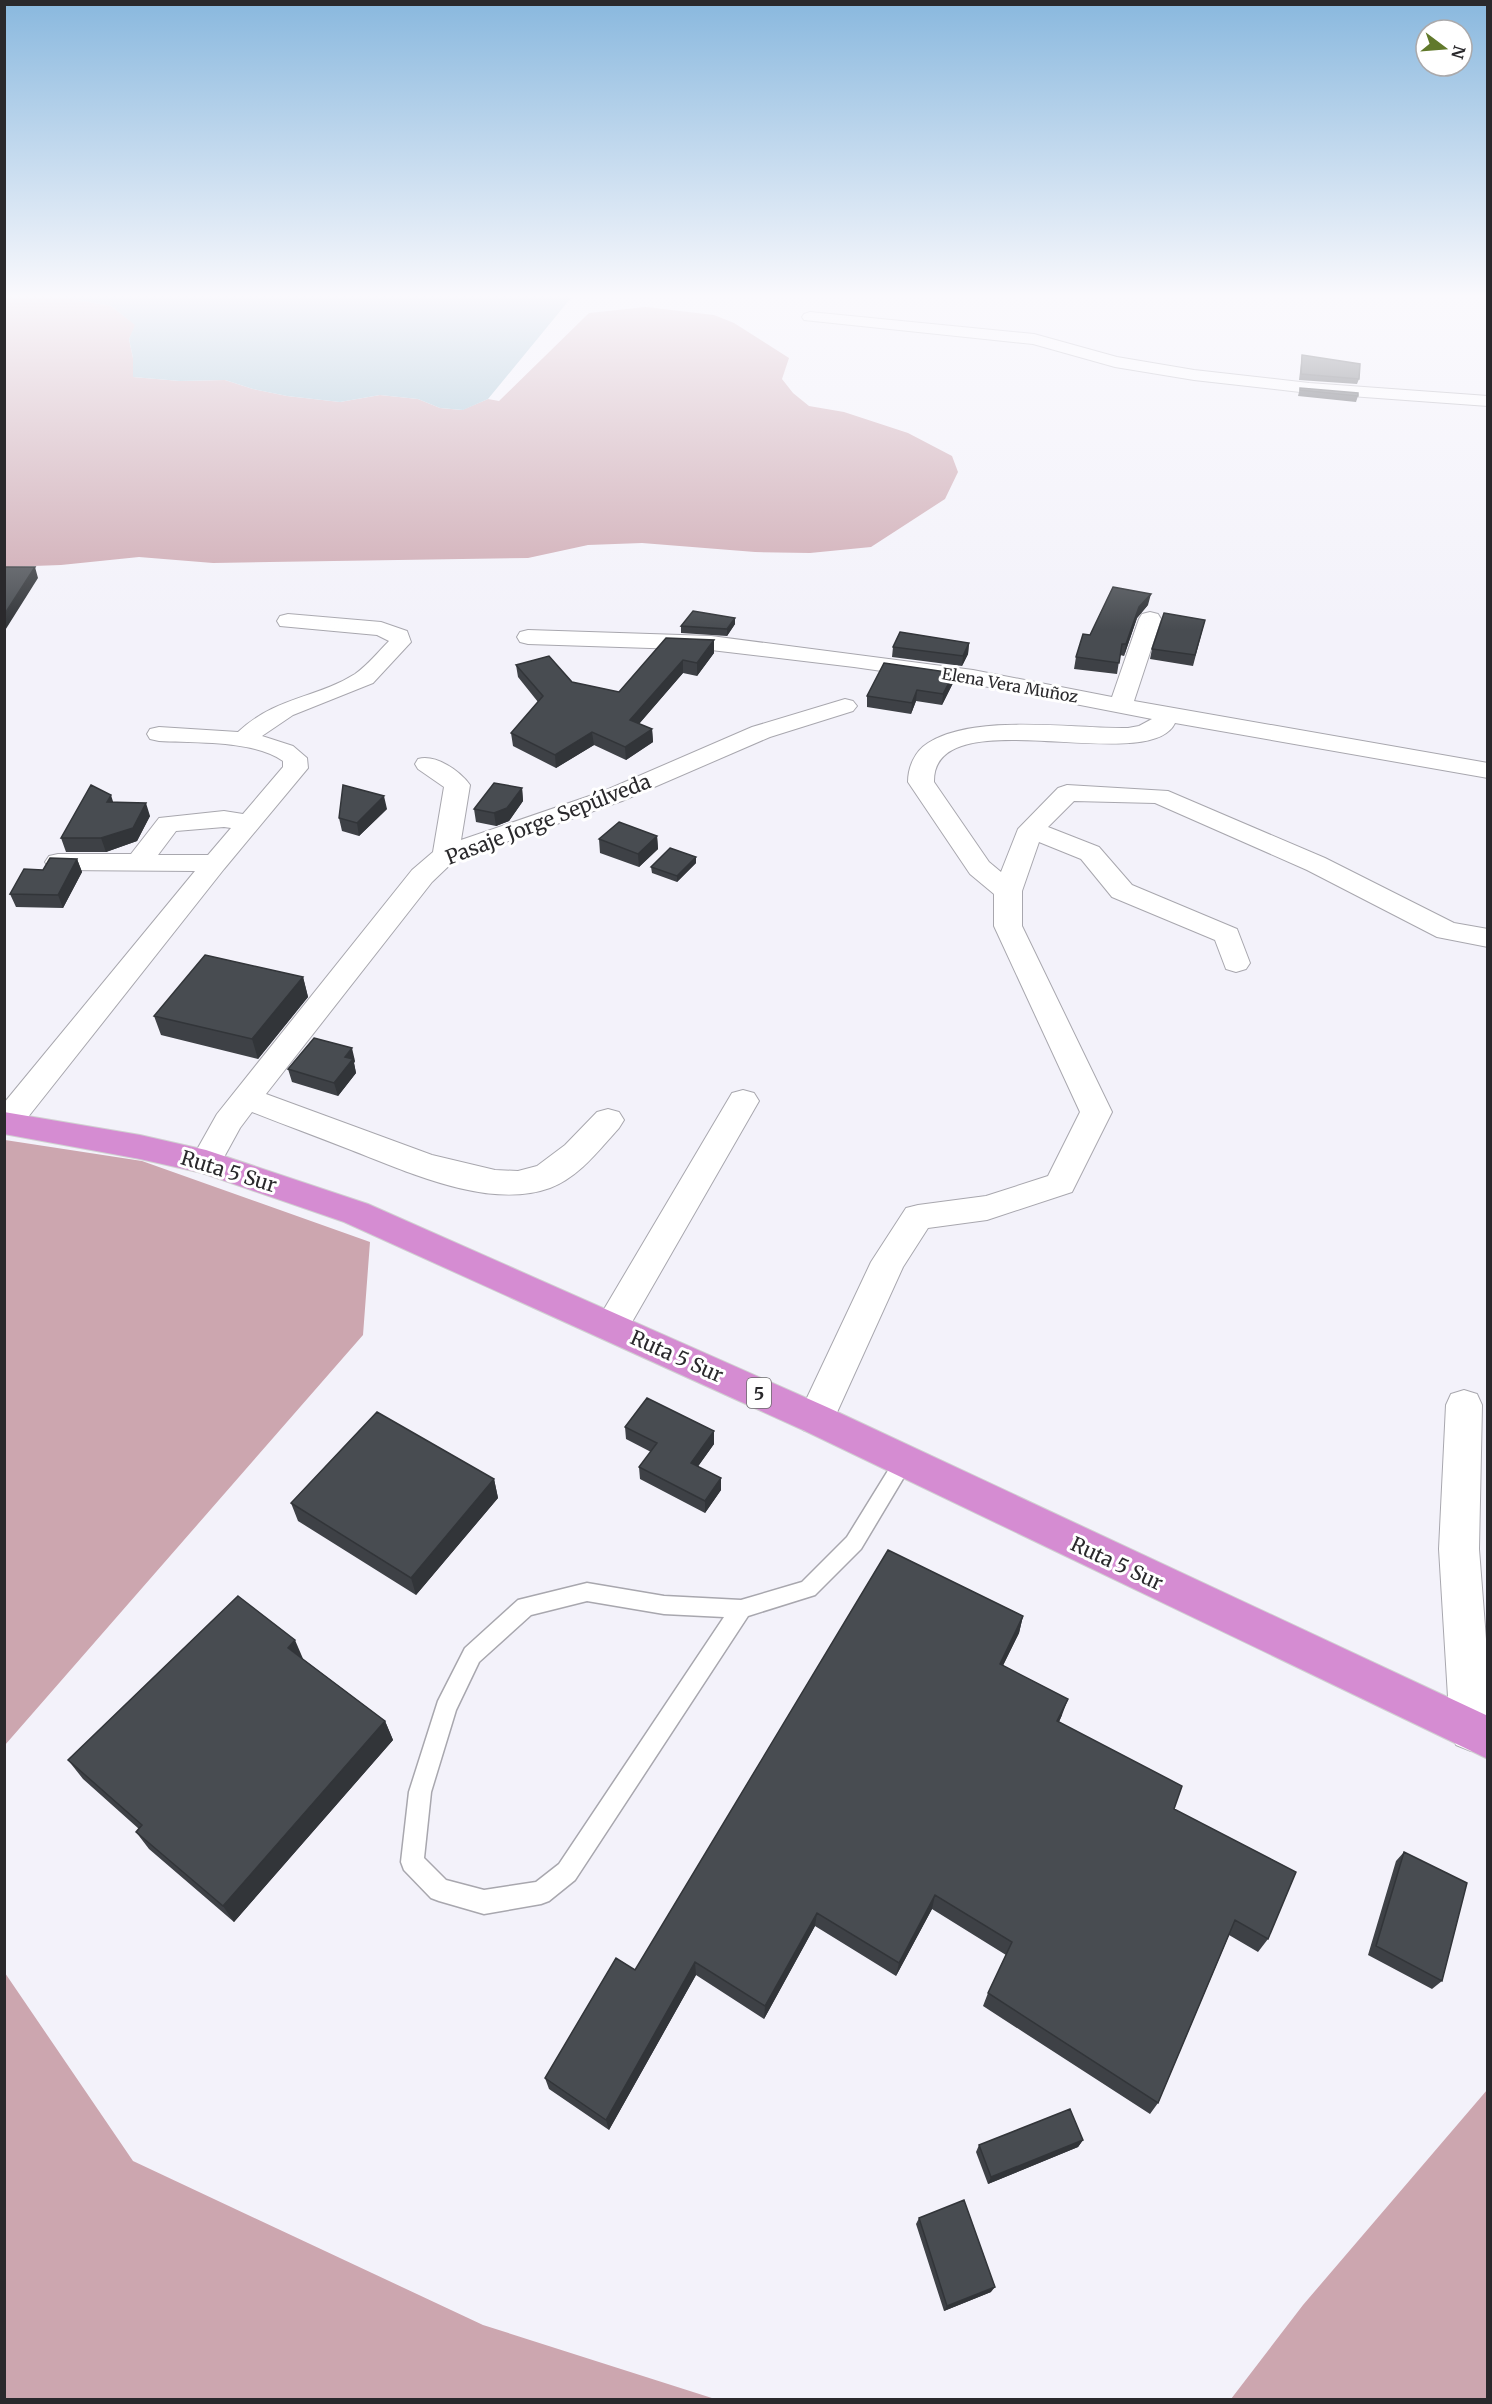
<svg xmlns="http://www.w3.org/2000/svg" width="1492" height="2404" viewBox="0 0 1492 2404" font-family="Merriweather,serif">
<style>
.forest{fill:#cca6af}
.water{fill:#9abece}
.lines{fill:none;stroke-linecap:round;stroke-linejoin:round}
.lane-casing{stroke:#a8a7ae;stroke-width:3}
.street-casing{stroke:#a8a7ae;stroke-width:2}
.highway-casing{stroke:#d0d0d1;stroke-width:2}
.lane{fill:#fff;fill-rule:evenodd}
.street{fill:#fff;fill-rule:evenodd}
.highway{fill:#d58cd2;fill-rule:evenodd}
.wall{fill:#3e4146}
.shaded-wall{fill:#323539}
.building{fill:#484c51;stroke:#323539;stroke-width:1.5}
.labels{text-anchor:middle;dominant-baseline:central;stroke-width:6;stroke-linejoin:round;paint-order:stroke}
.far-street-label{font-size:16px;fill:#2a292c;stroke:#fff}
.shield{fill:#fff;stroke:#6a696b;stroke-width:1.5}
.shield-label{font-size:18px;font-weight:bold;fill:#2a292c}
.street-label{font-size:20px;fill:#2a292c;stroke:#fff}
</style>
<rect width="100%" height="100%" fill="#f3f2fa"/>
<!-- forest -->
<path class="forest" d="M5 293H39L111 306 136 325 129 339 133 358V377L180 381 225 380 253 389 287 396 340 402 380 395 418 399 440 408 462 410 488 399 499 401 589 313 646 307 714 315 734 323 789 358 782 379 793 393 809 406 844 412 908 433 952 456 958 472 945 499 871 547 810 553 755 552 642 543 588 545 528 558 213 563 139 557 61 565 5 567Z
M5 1140 142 1161 370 1242 363 1335 5 1745Z
M5 1973 133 2161 483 2325 715 2399H5Z
M1487 2090V2399H1231L1303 2305Z"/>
<!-- water -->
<path class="water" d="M39 293H575L488 399 463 410 440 408 418 399 380 395 340 402 287 396 253 389 225 380 180 381 133 377V358L129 339 135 325 111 306Z"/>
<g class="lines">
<!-- lane casing -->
<g class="lane-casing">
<path id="lane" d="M904 1454 911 1456 913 1462 861 1549 815 1595 748 1616 575 1880 549 1901 541 1904 484 1914 439 1901 431 1898 404 1870 401 1862 409 1792 438 1701 465 1648 518 1600 587 1583 664 1596 741 1600 802 1582 847 1537 897 1456ZM587 1601 664 1614 724 1617 559 1864 536 1882 484 1890 446 1880 424 1858 431 1792 456 1710 479 1662 531 1615Z"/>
</g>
<!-- street casing -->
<g class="street-casing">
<path id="street" d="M810 312 1034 334 1117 357 1194 370 1309 383 1488 396V406L1309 393 1194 380 1115 367 1033 344 804 320 802 317 804 314Z
M1150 612 1158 614 1161 619 1134 701 1488 763V778L1175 723C1149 778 932 696 934 782L989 862 1001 872 1018 829 1058 788 1067 785 1168 791 1325 858 1454 923 1488 929V947L1437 937 1307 870 1155 803 1074 801 1048 827 1099 847 1132 885 1237 929 1250 963 1246 969 1236 972 1226 969 1215 940 1112 897 1081 859 1039 842 1022 891V926L1112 1112 1072 1192 987 1220 928 1228 903 1267 829 1430 816 1434 803 1430 797 1419 871 1262 906 1208 918 1205 986 1196 1048 1176 1080 1112 994 926V894L970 874 908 782C908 767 915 751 928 743 976 713 1072 729 1128 728L1139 726 1152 719 973 684 854 667 711 650 528 644 520 642 517 637 520 632 528 630 711 636 973 670 1112 697 1139 619 1142 614Z
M288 614 381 622 407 631 411 642 373 683 293 715 262 736 293 746 307 758 308 768 224 869 17 1131 4 1134V1103L195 871 58 870 49 868 45 862 49 856 58 854H131L159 818 224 811 243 814 283 767V761C253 740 195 743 159 741L150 739 147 734 150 729 159 727 238 732C277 696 315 699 355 674 368 665 378 652 389 641L377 635 280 626 277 621 280 616ZM224 827 231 828 208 855H158L176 831Z
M845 699 853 701 857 706 853 711 770 737 622 801 455 860 432 882 266 1094 432 1155 495 1170 518 1171 537 1166 565 1145 597 1112 608 1109 619 1112 624 1120 619 1128C599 1150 579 1177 550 1188 489 1210 408 1172 351 1150 318 1137 285 1125 252 1112L240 1128 217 1170 206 1174 195 1170 190 1162 217 1114 412 870 433 852 444 787 418 769 415 764 418 759C436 754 460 771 470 785L461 840 604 791 752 727Z
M743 1090 754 1093 759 1101 624 1336 612 1340 600 1336 594 1326 600 1316 732 1093Z
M1464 1390 1477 1394 1482 1405 1479 1549 1488 1665V1741L1486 1745 1471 1751 1456 1745 1450 1730 1439 1549 1446 1405 1451 1394Z"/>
</g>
<!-- highway casing -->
<g class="highway-casing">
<path id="highway" d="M4 1112 140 1135 206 1150 368 1204 829 1408 1488 1716V1759L803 1430 344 1222 202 1173 140 1159 4 1134Z"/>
</g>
<!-- lane -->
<use href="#lane" class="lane"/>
<!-- street -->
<use href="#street" class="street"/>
<!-- highway -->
<use href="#highway" class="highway"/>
</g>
<!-- wall -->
<path class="wall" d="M1302 355 1359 379 1357 384 1299 380Z
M1300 388 1358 396 1356 402 1298 396Z
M1148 605 1137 618 1124 656 1120 655 1117 674 1074 669 1076 657 1090 635Z
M1205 620 1193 666 1150 659 1152 649Z
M735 624 727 636 681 633V626Z
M666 638 714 653 697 676 683 673 639 724 652 729 653 742 626 760 594 745 556 768 513 746 511 733 538 702 518 677 516 665 572 682 619 692Z
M969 643 968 654 962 666 892 657 893 647Z
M954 673 953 683 942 705 916 701 911 714 867 707V696Z
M522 788 523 801 509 821 496 826 476 822 474 809Z
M113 802 150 816 137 841 106 852H66L61 838Z
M387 809 359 836 342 831 339 818Z
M657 836 658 849 639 867 600 853 599 839Z
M77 859 82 872 63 908 16 907 10 894 43 870Z
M696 863 677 882 652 873 651 867Z
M303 977 308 997 258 1059 161 1035 154 1016Z
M355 1061 354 1063 356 1073 338 1096 292 1082 288 1069Z
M625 1427 714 1444 698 1466 721 1490 705 1513 640 1479 639 1467 651 1452 626 1439Z
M494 1479 498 1498 416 1595 298 1521 291 1503Z
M1023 1616 1019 1633 1003 1665 1062 1715 1059 1722 1174 1809 1268 1939 1258 1952 1229 1935 1158 2103 1150 2114 983 2006 988 1993 1006 1955 932 1909 896 1976 815 1926 764 2019 696 1975 609 2130 549 2089 545 2078 635 1970Z
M303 1659 385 1721 393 1740 234 1922 149 1849 136 1832 139 1829 83 1779 68 1760Z
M1404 1852 1442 1981 1432 1989 1368 1955 1396 1861Z
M1083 2140 1078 2147 988 2184 976 2152 979 2145Z
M919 2218 991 2292 944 2311 916 2224Z"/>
<!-- shaded-wall -->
<path class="shaded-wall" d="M35 567 38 578 4 632V615Z
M1151 594 1148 605 1137 618 1124 656 1126 644 1139 607Z
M735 618V624L727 636V629Z
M714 640V653L697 676V663Z
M969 643 968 654 962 666 963 656Z
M683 660V673L631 733 630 720Z
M954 673 953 683 942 705 943 694Z
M917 690 916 701 911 714 912 703Z
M652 729 653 742 626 760 625 747Z
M592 732 594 745 556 768 555 755Z
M522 788 523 801 509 821 496 826 494 813Z
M111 795 115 808 107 802Z
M384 796 387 809 359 836 357 823Z
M146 803 150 816 137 841 106 852 101 838Z
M657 836 658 849 639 867 638 854Z
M696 857V863L677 882V876Z
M77 859 82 872 63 908 58 895Z
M303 977 308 997 258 1059 252 1039Z
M352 1048 355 1061 354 1063 356 1073 338 1096 334 1083 345 1057Z
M714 1431V1444L692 1475 691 1463Z
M721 1478V1490L705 1513V1501Z
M494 1479 498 1498 416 1595 411 1578Z
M1023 1616 1019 1633 996 1680 1000 1664Z
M295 1640 304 1661 288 1648Z
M1068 1699 1062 1715 1052 1737 1057 1721Z
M385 1721 393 1740 234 1922 223 1906Z
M935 1895 932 1909 896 1976 899 1963Z
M817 1913 815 1926 764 2019 765 2006Z
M695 1962 696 1975 609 2130 606 2120Z
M1083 2140 1078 2147 988 2184 991 2177Z
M995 2287 991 2292 944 2311 947 2306Z"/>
<!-- building -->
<path class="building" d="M1302 355 1360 364 1359 379 1301 374Z
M1300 388 1358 393V396L1300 390Z
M4 567H35L4 615Z
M1113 587 1151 594 1139 607 1126 644H1122L1119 663 1076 657 1083 634 1090 635Z
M693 611 735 618 727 629 681 626Z
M1164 613 1205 620 1195 655 1152 649Z
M900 632 969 643 963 656 893 647Z
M666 638 714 640 697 663 683 660 630 720 652 729 625 747 592 732 555 755 511 733 543 696 516 665 549 656 572 682 619 692Z
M884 663 954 673 943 694 917 690 912 703 867 696Z
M494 783 522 788 507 808 494 813 474 809Z
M91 785 111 795 107 802 146 803 133 828 101 838H61Z
M343 785 384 796 357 823 339 818Z
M619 822 657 836 638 854 599 839Z
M670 848 696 857 677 876 651 867Z
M50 858 77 859 58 895 10 894 24 869 43 870Z
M205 955 303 977 252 1039 154 1016Z
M314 1038 352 1048 345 1057 353 1059 334 1083 288 1069Z
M647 1398 714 1431 691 1463 721 1478 705 1501 639 1467 657 1443 625 1427Z
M377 1412 494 1479 411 1578 291 1503Z
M888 1550 1023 1616 1000 1664 1068 1699 1057 1721 1182 1786 1174 1809 1296 1872 1268 1939 1235 1920 1158 2103 988 1993 1012 1942 935 1895 899 1963 817 1913 765 2006 695 1962 606 2120 545 2078 616 1958 635 1970Z
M238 1596 295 1640 288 1648 385 1721 223 1906 136 1832 142 1825 68 1760Z
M1404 1852 1467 1883 1442 1981 1376 1946Z
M1070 2109 1083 2140 991 2177 979 2145Z
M964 2200 995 2287 947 2306 919 2218Z"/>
<!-- sky -->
<linearGradient id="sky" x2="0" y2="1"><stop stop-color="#89b8de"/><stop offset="0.47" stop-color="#faf9fd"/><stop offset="1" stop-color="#faf9fd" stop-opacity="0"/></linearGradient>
<rect width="1492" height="630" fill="url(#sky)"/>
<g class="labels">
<!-- far-street labels -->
<g class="far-street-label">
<text transform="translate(1010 685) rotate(10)">Elena Vera Muñoz</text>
</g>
<!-- shield labels -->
<rect class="shield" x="747" y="1378" width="24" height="30" rx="4.5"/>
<g class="shield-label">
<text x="759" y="1393">5</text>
</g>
<!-- street labels -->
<g class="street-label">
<text transform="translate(548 819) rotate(-21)">Pasaje Jorge Sepúlveda</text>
<text transform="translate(229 1171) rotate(17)">Ruta 5 Sur</text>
<text transform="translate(677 1356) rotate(24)">Ruta 5 Sur</text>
<text transform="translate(1117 1563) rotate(25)">Ruta 5 Sur</text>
</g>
</g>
<!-- border -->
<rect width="1492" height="2404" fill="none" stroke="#2a292c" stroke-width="12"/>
<!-- north arrow -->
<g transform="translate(1444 48) rotate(106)"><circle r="28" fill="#ffffff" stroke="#aaa9ab" stroke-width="1.5"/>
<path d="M0-4.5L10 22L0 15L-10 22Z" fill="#61792b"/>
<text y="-9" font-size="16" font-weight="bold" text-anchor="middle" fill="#2a292c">N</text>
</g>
</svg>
